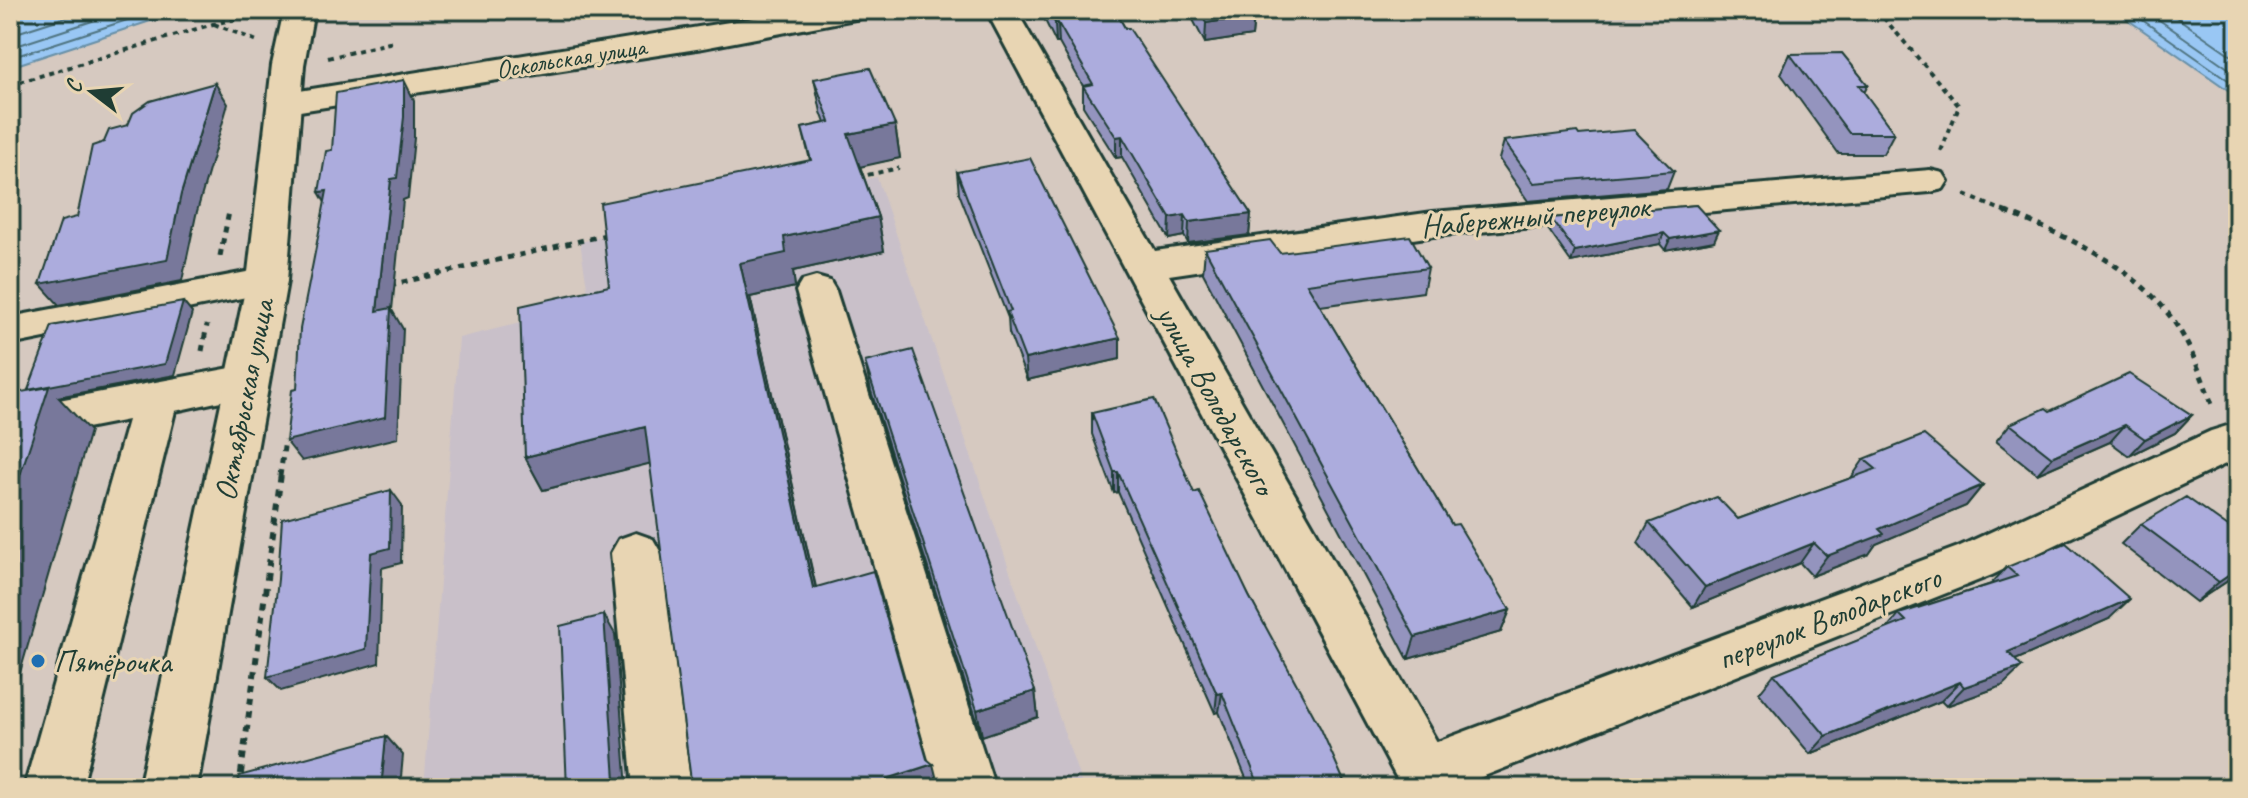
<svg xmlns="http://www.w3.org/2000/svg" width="2248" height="798" viewBox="0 0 2248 798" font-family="Caveat,sans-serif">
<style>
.built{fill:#c9c0c9}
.water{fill:#99c7f4;stroke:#6890a7;stroke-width:2}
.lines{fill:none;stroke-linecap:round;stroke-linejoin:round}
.shore{stroke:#507481;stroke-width:2}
.minor-casing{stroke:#1f3d34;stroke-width:6}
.major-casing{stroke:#1f3d34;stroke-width:6}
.path-far2{stroke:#1f3d34;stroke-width:4;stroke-dasharray:5 5;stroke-linecap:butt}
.path-far1{stroke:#1f3d34;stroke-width:5;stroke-dasharray:6 6;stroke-linecap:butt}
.path{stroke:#1f3d34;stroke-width:6;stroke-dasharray:7 7;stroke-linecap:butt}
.minor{fill:#e8d5b3;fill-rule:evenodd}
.major{fill:#e8d5b3;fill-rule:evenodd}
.wall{fill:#9494be;stroke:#1f3d34;stroke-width:2}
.shaded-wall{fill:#78789b;stroke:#1f3d34;stroke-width:2}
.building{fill:#acacdd;stroke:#1f3d34;stroke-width:2}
.poi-dot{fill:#1f6fb2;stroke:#e8d5b3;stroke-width:3}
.labels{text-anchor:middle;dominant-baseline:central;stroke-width:6;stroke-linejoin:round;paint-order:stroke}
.far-street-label{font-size:26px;fill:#1f3d34;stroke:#e8d5b3}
.street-label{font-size:32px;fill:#1f3d34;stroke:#e8d5b3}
.poi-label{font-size:32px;fill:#1f3d34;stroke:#e8d5b3;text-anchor:start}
</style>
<rect width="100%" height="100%" fill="#d6c9c0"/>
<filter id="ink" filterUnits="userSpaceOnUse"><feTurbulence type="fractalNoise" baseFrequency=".0125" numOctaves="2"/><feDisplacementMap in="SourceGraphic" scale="16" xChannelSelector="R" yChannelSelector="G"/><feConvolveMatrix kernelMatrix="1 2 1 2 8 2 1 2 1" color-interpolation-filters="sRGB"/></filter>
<g filter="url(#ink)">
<!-- built -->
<path class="built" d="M877 177 1083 788H424L459 338 590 306 580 242Z"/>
<!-- water -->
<path class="water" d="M10 10H184L10 67Z
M2114 10H2238V97Z"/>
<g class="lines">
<!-- shore -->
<path class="shore" d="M2128 10 2238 87
M2145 10 2238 75
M2166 10 2238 60
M10 35 88 10
M10 48 126 10
M10 58 158 10"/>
<!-- minor casing -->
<g class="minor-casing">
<path id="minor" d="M804 10H870L866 17 855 19 703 48 287 113 275 110 270 103 275 96 287 93Z
M986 10H1016L1155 251 1433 212 1930 170 1943 173 1948 181 1943 189 1930 192 1433 236 1169 275 1437 742 1958 547 2211 431 2227 426 2238 429V458L1992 575 1459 786 1461 788H1402Z
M267 268 281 272 287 281 281 290 10 345V317Z
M816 277 830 281 836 291 995 788H937L796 291 802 281Z
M247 365 262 370 269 381 262 392 175 411 82 788H24L128 420 10 443V409Z
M636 533 653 539 661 553 691 788H633L611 553 619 539Z"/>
</g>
<!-- major casing -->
<g class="major-casing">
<path id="major" d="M284 10H314L304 65 287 281 197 788H139L247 281 272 65Z"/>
</g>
<!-- path-far2 -->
<path class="path-far2" d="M1877 10 1959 106 1941 151
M214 24 257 41
M328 58 393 42
M10 85 213 24 263 13
M858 177 899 168
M1965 195 2011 214"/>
<!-- path-far1 -->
<path class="path-far1" d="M2006 212C2067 236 2137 267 2175 323 2192 348 2202 378 2213 407
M220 256 229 212
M390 285 610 234
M202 351 207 325
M280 476 285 440"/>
<!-- path -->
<path class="path" d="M239 788 281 474"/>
<!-- minor -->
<use href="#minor" class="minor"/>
<!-- major -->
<use href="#major" class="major"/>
</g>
<!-- wall -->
<path class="wall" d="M1040 10H1115L1125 28 1251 214 1249 235 1188 243 1184 236 1169 239 1122 157 1116 158 1083 106V86L1059 43H1056Z
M1188 10H1250L1254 16 1252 36 1205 43Z
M1790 54 1868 85 1864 93 1894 133 1883 154H1839L1781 74Z
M814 79 895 125 900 158 860 166 878 217 884 251 793 271 795 287 750 297 816 587 927 759 939 788 650 463 543 490 525 457 609 286 810 160 802 128 825 123 821 112Z
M1579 135 1674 171 1667 189 1528 201 1499 159 1504 141Z
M957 172 1120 338V359L1027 380 1009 333 1008 318 959 193Z
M1696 205 1714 241 1665 250 1660 244 1571 262 1548 229 1551 218Z
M1205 249 1280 253 1428 268 1423 292 1320 306 1452 525 1510 610 1501 632 1408 659 1203 273Z
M865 362 1035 691 1038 717 982 736 871 391Z
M2050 411 2192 415 2175 433 2129 456 2110 442 2037 474 1996 441 2010 424Z
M1092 413 1194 493 1249 596 1347 788H1250L1219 712 1215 713 1118 492 1114 493 1092 434Z
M1864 459 1983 485 1966 506 1876 544 1869 554 1812 576 1800 563 1693 607 1638 543 1649 523 1738 519 1851 478Z
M2141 524 2238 574 2196 602 2121 544Z
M2007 567 2109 619 2015 660 2002 686 1946 706 1941 701 1810 754 1759 693 1774 674 1887 629 1899 614 1991 584Z"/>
<!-- shaded-wall -->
<path class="shaded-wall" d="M1254 16 1252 36 1205 43 1206 23Z
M1055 23H1058L1059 43H1056Z
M404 80 414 100V138L408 198 403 200 392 310 403 329 398 438 302 461 286 441 377 311 391 179Z
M215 83 228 104 196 215 182 281 59 305 40 284 181 194Z
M895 125 900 158 855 168 848 134Z
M1122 136V157L1116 158V137Z
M327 191 331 213 319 192Z
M1251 214 1249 235 1188 243 1189 222Z
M1185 215 1184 236 1169 239 1170 218Z
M878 217 884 251 793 271 795 287 750 297 823 620 813 588 740 263 784 237Z
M1719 230 1714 241 1665 250 1670 239Z
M1664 233 1660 244 1571 262 1575 251Z
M183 302 192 313 175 375 58 397 90 431 10 707V506L39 401 28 390Z
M1120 338V359L1027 380 1025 359Z
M2192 415 2175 433 2129 456 2145 439Z
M2125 425 2110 442 2037 474 2052 457Z
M645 427 660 461 543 490 525 457Z
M1114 472H1118V492L1114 493Z
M1983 485 1966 506 1876 544 1869 554 1812 576 1827 556 1879 529Z
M391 490 402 505 401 563 382 568 379 663 281 691 267 677 371 553Z
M1814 543 1800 563 1693 607 1705 587Z
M2238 569V574L2196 602 2219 582Z
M2130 599 2109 619 1988 672 2008 652Z
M1510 610 1501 632 1408 659 1415 637Z
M604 615 615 634 627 788H590Z
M2022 667 2002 686 1946 706 1964 687Z
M1960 682 1941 701 1810 754 1826 736Z
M1035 691 1038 717 982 736 977 710Z
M1222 693 1219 712 1215 713 1217 694Z
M386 736 403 755 400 788H381Z
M933 764 939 788H889L887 779Z"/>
<!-- building -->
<path class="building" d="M1049 10H1115L1125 28H1129L1251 214 1189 222 1185 215 1170 218 1122 136 1116 137 1083 86 1093 84 1058 23H1055Z
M1199 10H1250L1254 16 1206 23Z
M1842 53 1868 85H1859L1894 133H1849L1790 54Z
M870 68 895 125 848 134 878 217 784 237 786 253 740 263 813 588 873 571 927 759 933 764 887 779 889 788H692L645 427 525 457 520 306 609 286 600 203 811 160 802 128 830 122 814 79Z
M404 80V117L397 178 391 179 377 311 391 308 385 417 286 441 292 390 297 389 300 329 327 191 319 192 326 151 332 150 336 93Z
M215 83 181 194 167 260 40 284 61 221 77 217 92 146 104 142 109 130 128 125 133 113 150 101Z
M1634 130 1674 171 1534 183 1504 141 1577 132 1579 135Z
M1030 158 1120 338 1025 359 1007 312 1011 311 957 172Z
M1696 205 1719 230 1670 239 1664 233 1575 251 1551 218Z
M1410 236 1428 268 1307 284 1452 525 1458 524 1510 610 1415 637 1205 249 1270 240 1280 253Z
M183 302 165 364 28 390 52 326Z
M913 350 1035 691 977 710 865 362Z
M2129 374 2192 415 2145 439 2125 425 2052 457 2010 424 2046 408 2050 411Z
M49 387 10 506V394Z
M1154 399 1194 493 1199 491 1249 596 1321 729 1347 788H1260L1222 693 1217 694 1118 472H1114L1092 413Z
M1924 435 1983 485 1879 529 1884 534 1827 556 1814 543 1705 587 1649 523 1717 497 1738 519 1876 469 1864 459Z
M391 490 390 548 371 553 366 649 267 677 278 579 282 519Z
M2186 497 2238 534V569L2219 582 2141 524Z
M2066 543 2130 599 2008 652 2022 667 1964 687 1960 682 1826 736 1774 674 1906 621 1899 614 2017 576 2007 567Z
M604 615 615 780 590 788H567L560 626Z
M386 736 381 788H237L239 776Z"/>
</g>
<!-- markers -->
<circle class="poi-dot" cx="38" cy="661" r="8"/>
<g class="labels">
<!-- far-street labels -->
<g class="far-street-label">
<text transform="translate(571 58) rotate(-9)">Оскольская улица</text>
</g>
<!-- street labels -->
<g class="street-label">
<text transform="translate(1535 216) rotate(-5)">Набережный переулок</text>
<text transform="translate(244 400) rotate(-79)">Октябрьская улица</text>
<text transform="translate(1216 400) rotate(61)">улица Володарского</text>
<text transform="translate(1829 618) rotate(-21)">переулок Володарского</text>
</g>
<!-- poi labels -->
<g class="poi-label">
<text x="54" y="661">Пятёрочка</text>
</g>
</g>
<!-- margin -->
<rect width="2248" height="798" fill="none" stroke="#e8d5b3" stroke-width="40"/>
<rect x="20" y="20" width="2208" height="758" fill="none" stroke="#1f3d34" stroke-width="3" filter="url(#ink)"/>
<!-- north arrow -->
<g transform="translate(92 92) rotate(286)" stroke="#e8d5b3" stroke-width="6" paint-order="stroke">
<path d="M0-6L14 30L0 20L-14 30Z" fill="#1f3d34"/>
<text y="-12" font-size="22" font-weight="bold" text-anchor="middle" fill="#1f3d34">С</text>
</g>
</svg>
